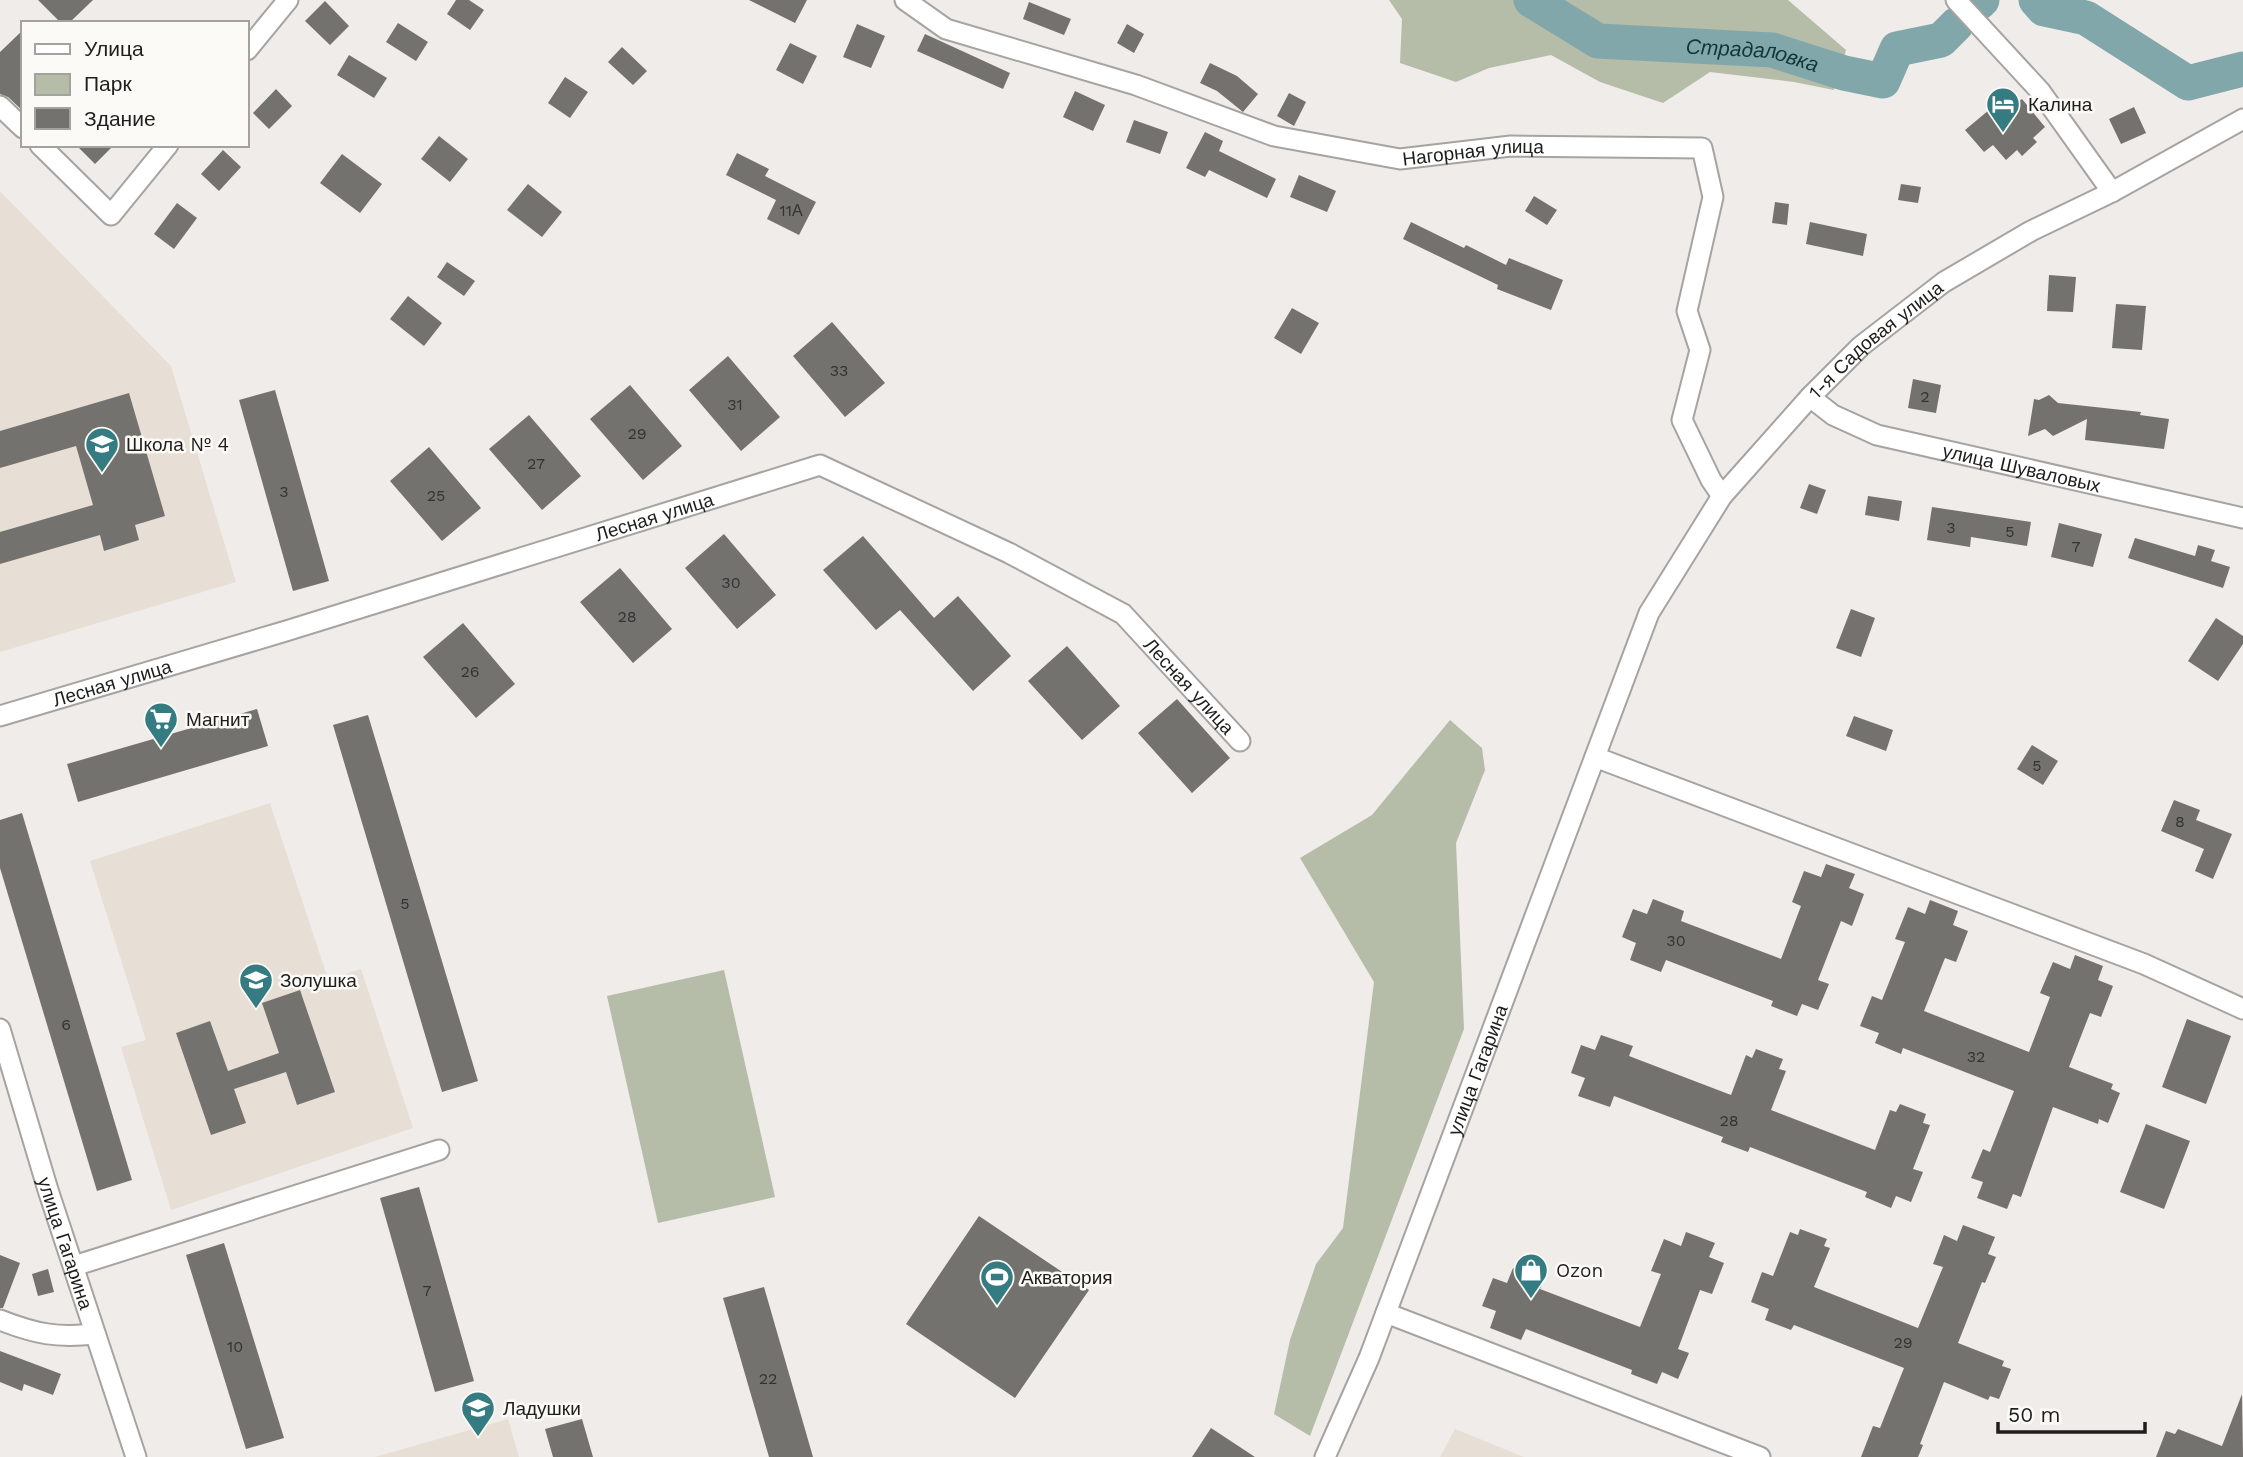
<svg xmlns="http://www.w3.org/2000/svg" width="2243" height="1457" viewBox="0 0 2243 1457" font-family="'Work Sans',sans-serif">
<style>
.built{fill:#e7dfd6}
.green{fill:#b5bda8}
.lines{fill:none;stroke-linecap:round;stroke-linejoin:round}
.river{stroke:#82a7ab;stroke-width:35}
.building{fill:#74726f}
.minor-casing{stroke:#a6a3a0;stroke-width:23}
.minor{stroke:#fff;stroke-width:19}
.labels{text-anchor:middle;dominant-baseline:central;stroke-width:5;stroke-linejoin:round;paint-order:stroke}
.number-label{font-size:16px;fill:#343332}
.poi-label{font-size:19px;fill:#1f1e1d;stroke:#fcfaf6;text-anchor:start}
.street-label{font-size:19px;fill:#1f1e1d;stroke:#fcfaf6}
.water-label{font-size:21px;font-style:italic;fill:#11373a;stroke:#fcfaf6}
</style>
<rect width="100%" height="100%" fill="#efece9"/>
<!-- built -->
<path class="built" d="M0 191 171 366 236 582 0 652Z
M270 803 328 979 361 969 413 1128 171 1210 121 1047 146 1040 90 861Z
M508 1419 519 1457H375Z
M1455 1429 1524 1457H1440Z"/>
<!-- green -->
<path class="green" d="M1389 0H1788L1846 50 1834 90 1794 82 1710 72 1663 103 1600 82 1551 55 1489 68 1456 82 1400 63 1402 19Z
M1450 720 1482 748 1485 770 1456 843 1464 1029 1310 1436 1274 1414 1290 1340 1316 1264 1343 1228 1374 982 1300 858 1372 815Z
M724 970 775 1197 658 1223 607 996Z"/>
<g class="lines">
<!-- river -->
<g class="river">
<path id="s1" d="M1531 0 1598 41 1772 50 1844 73 1883 81 1897 49 1941 40 1956 25"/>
<path d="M2036 0 2044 9 2086 18 2188 83 2243 69"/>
<path d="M1979 3 1982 0"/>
</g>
</g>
<!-- building -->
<path class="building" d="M38 0H93L69 23H61Z
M456 0H469L484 10 470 30 447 14Z
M749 0H807L795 23Z
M325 1 349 26 330 45 305 21Z
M1029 2 1071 19 1064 35 1023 19Z
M398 23 428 42 416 61 386 42Z
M857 24 885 36 871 68 843 57Z
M1127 24 1144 34 1134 53 1117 43Z
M23 30V111L8 97 0 94V52Z
M925 34 1010 73 1003 89 917 51Z
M790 43 817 56 803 84 776 70Z
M622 47 647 71 633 85 608 62Z
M349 55 387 78 374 98 337 75Z
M1210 63 1237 76 1258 94 1243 112 1217 91 1200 83Z
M565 77 588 92 570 118 548 103Z
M276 89 292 106 269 129 253 113Z
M1075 91 1105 105 1093 131 1063 117Z
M1289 93 1306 102 1294 126 1277 116Z
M2022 99 2045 127 2033 138 2037 142 2022 156 2017 150 2006 160 1993 145 1984 152 1965 130 2001 100 2009 109Z
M2134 107 2146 133 2121 144 2109 119Z
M1134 120 1168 132 1160 154 1126 142Z
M1205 132 1223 141 1219 151 1276 179 1267 198 1209 170 1205 177 1186 168Z
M439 136 468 159 450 182 421 159Z
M76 145H114L95 164Z
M223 150 241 167 219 191 201 174Z
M737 153 769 169 765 176 816 202 799 235 767 219 776 200 726 175Z
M342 154 382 184 360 213 320 183Z
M1299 175 1336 191 1327 212 1290 197Z
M528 184 562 212 542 237 507 210Z
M1901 184 1921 187 1918 203 1898 200Z
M1534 196 1557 210 1547 225 1525 211Z
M1775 202 1789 204 1787 225 1772 223Z
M177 203 197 218 174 249 154 234Z
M1411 222 1464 248 1466 245 1506 265 1509 258 1563 280 1551 310 1497 289 1498 285 1403 239Z
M1810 222 1867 234 1863 256 1806 244Z
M447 262 475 281 464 296 437 277Z
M2049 275 2076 277 2073 312 2047 311Z
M408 296 442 323 424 346 390 319Z
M2116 304 2146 306 2142 350 2112 348Z
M1292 308 1319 323 1301 354 1274 338Z
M832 322 885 383 845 417 793 356Z
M728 356 780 417 741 451 689 390Z
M1913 379 1941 385 1936 413 1908 408Z
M630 385 682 446 643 480 590 419Z
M275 390 329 581 293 591 239 400Z
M129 393 165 516 135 525 139 540 104 551 100 535 0 564V532L93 505 76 446 0 468V431Z
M2049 395 2058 403 2141 412 2140 415 2169 419 2164 449 2085 440 2087 419 2053 436 2045 429 2028 436 2034 399 2039 400Z
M529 415 581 476 542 510 489 449Z
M429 447 481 508 442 541 390 481Z
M1809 484 1826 490 1817 514 1800 508Z
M1868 496 1902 501 1899 521 1865 515Z
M1932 507 2031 522 2027 546 1971 537 1970 547 1927 540Z
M2059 523 2102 534 2093 567 2051 557Z
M724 534 776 595 737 629 685 568Z
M863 536 934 618 958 596 1011 656 973 691 900 610 876 630 823 570Z
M2135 538 2195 556 2198 545 2215 550 2211 561 2230 567 2223 588 2128 558Z
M620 568 672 629 633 663 580 602Z
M1851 609 1875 618 1861 657 1836 648Z
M2216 618 2243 636V644L2218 681 2188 661Z
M463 623 515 684 476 718 423 657Z
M1067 646 1120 706 1082 740 1028 681Z
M1177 699 1230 758 1192 793 1138 733Z
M257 709 268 746 78 802 67 764Z
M368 715 478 1081 442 1092 333 725Z
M1854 716 1893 730 1886 751 1846 736Z
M2032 745 2058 761 2043 785 2017 769Z
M2174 800 2200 810 2196 820 2232 834 2213 879 2195 871 2204 849 2161 831Z
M22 813 132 1180 97 1191 0 868V820Z
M1826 864 1855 874 1849 888 1864 894 1852 926 1841 921 1818 980 1829 984 1818 1010 1802 1004 1797 1016 1771 1006 1773 1001 1666 960 1661 972 1630 960 1636 943 1622 937 1633 909 1647 914 1653 899 1684 911 1681 921 1781 959 1801 906 1792 902 1804 871 1821 877Z
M1930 900 1958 911 1953 925 1968 931 1956 962 1945 958 1924 1011 2029 1052 2050 997 2040 993 2053 962 2070 969 2075 955 2103 966 2098 980 2113 986 2101 1017 2090 1013 2069 1067 2113 1084 2111 1089 2120 1093 2108 1123 2099 1119 2098 1124 2053 1107 2021 1197 2013 1194 2007 1209 1977 1198 1983 1182 1971 1178 1983 1149 1990 1152 2014 1091 1903 1048 1901 1054 1875 1043 1879 1033 1860 1026 1872 996 1882 1000 1905 942 1895 939 1908 907 1925 914Z
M300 990 335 1092 297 1105 286 1072 234 1089 246 1123 211 1135 176 1033 210 1021 228 1071 279 1053 262 1003Z
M2187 1019 2231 1036 2206 1104 2162 1087Z
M1601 1035 1633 1046 1629 1056 1731 1095 1746 1055 1752 1058 1756 1049 1783 1059 1779 1069 1786 1071 1771 1110 1875 1150 1890 1110 1896 1112 1900 1104 1926 1114 1923 1123 1930 1125 1913 1169 1923 1172 1911 1202 1896 1196 1891 1208 1865 1197 1867 1192 1750 1147 1748 1152 1721 1142 1723 1137 1614 1096 1610 1107 1578 1096 1585 1078 1571 1073 1581 1045 1595 1050Z
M2146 1124 2190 1141 2164 1209 2120 1192Z
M419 1187 474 1381 435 1392 380 1198Z
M979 1216 1089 1290 1015 1398 906 1324Z
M1963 1225 1995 1237 1988 1254 1996 1257 1985 1283 1982 1282 1958 1343 2004 1361 2002 1366 2011 1369 1999 1399 1990 1396 1988 1400 1944 1382 1920 1444 1923 1445 1918 1457H1861L1873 1426 1880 1428 1904 1368 1794 1325 1791 1330 1765 1320 1769 1309 1751 1302 1762 1272 1773 1276 1790 1232 1798 1235 1800 1229 1827 1239 1824 1246 1830 1248 1814 1287 1918 1328 1943 1267 1933 1264 1944 1235 1957 1241Z
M1686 1232 1715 1243 1709 1257 1724 1263 1712 1294 1700 1290 1678 1349 1689 1353 1678 1379 1662 1372 1657 1384 1631 1374 1632 1370 1526 1329 1521 1340 1490 1328 1496 1311 1482 1306 1493 1278 1507 1283 1513 1268 1544 1280 1540 1289 1640 1327 1661 1274 1651 1271 1664 1239 1681 1246Z
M224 1243 284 1438 246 1449 186 1255Z
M0 1255 20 1263 3 1308H0Z
M48 1269 54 1292 38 1296 32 1274Z
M764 1287 813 1457H769L723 1298Z
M0 1351 61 1374 53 1395 24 1384 22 1391 0 1382Z
M2242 1394 2243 1457H2156L2166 1431 2175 1434 2178 1429 2222 1446Z
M582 1419 593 1457H553L545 1429Z
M1211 1428 1255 1457H1192Z"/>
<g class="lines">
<!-- minor casing -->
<g class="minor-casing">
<g id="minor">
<path id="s2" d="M905 0 946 29 1136 85 1274 136 1400 159 1511 146 1702 148 1713 197 1687 311 1700 350 1682 420 1711 480 1722 496"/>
<path d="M1956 0 2040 91 2112 192"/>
<path d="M247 50 288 0"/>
<path d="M0 106 23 128"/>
<path d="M40 145 111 215 168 145"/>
<path id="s3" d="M1810 397 1833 415 1877 435 2243 518"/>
<path id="s4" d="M0 716 286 631 820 465 1009 553 1123 614 1240 741"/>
<path d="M1595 757 2144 964 2243 1009"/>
<path id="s5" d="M0 1029 48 1190 136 1457"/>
<path d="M74 1266 439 1150"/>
<path d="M1386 1313 1760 1457"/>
<path d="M0 1320C36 1334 56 1338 95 1334"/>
<path id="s6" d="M1325 1457 1369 1358 1649 613 1722 496 1810 397 1861 346 1944 282 2031 231 2112 192 2243 119"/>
</g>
</g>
<!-- minor -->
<use href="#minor" class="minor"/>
</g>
<!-- icons -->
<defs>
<g id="hotel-pin" transform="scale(1.75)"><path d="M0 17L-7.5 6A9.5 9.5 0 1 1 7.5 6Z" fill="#347c81" stroke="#fcfaf6"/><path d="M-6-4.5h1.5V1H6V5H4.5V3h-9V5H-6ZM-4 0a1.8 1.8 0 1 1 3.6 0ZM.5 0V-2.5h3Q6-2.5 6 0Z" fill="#fff"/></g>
<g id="school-pin" transform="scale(1.75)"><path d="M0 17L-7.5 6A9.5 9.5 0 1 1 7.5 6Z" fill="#347c81" stroke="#fcfaf6"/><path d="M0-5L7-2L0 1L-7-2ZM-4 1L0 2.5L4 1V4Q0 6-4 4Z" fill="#fff"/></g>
<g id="supermarket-pin" transform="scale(1.75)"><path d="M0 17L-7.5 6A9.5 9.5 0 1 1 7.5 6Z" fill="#347c81" stroke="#fcfaf6"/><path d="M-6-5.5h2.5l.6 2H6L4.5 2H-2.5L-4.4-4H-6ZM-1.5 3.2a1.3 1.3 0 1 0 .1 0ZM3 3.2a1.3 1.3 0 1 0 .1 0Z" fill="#fff"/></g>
<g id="shop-pin" transform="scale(1.75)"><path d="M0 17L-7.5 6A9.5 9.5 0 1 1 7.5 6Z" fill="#347c81" stroke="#fcfaf6"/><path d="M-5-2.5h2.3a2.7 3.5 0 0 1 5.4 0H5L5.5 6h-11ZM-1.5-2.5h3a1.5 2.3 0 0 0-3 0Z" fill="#fff"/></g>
<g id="stadium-pin" transform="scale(1.75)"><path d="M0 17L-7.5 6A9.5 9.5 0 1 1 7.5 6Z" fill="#347c81" stroke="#fcfaf6"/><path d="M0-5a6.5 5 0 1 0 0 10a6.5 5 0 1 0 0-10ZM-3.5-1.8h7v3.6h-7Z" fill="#fff"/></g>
</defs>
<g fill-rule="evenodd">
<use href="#hotel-pin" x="2003" y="104"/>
<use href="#school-pin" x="102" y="444"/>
<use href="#supermarket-pin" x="161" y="719"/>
<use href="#school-pin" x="256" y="980"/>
<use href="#shop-pin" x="1531" y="1270"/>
<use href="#stadium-pin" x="997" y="1277"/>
<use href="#school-pin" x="478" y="1408"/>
</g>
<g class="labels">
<!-- number labels -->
<g class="number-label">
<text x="791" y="210">11А</text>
<text x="839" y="370">33</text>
<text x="1925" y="396">2</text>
<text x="735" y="404">31</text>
<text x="637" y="433">29</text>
<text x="536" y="463">27</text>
<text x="284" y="491">3</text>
<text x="436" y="495">25</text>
<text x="1951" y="527">3</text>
<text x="2010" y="531">5</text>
<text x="2076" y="546">7</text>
<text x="731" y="582">30</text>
<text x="627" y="616">28</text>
<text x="470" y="671">26</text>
<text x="2037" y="765">5</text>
<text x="2180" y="821">8</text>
<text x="405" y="903">5</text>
<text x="1676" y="940">30</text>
<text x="66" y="1024">6</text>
<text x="1976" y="1056">32</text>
<text x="1729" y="1120">28</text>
<text x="427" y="1290">7</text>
<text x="1903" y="1342">29</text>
<text x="235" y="1346">10</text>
<text x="768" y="1378">22</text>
</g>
<!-- poi labels -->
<g class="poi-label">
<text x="2028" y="104">Калина</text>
<text x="126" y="444">Школа № 4</text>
<text x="186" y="719">Магнит</text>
<text x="280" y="980">Золушка</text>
<text x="1556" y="1270">Ozon</text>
<text x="1021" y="1277">Акватория</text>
<text x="503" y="1408">Ладушки</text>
</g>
<!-- street labels -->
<g class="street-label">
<text stroke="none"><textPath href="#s2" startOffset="597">Нагорная улица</textPath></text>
<text stroke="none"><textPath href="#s6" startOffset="1262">1-я Садовая улица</textPath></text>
<text stroke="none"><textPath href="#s3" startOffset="226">улица Шуваловых</textPath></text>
<text stroke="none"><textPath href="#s4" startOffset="684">Лесная улица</textPath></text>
<text stroke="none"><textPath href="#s4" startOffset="117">Лесная улица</textPath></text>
<text stroke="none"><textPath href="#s4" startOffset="1293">Лесная улица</textPath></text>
<text stroke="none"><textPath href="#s6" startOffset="416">улица Гагарина</textPath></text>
<text stroke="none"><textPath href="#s5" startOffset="224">улица Гагарина</textPath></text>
</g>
<!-- water labels -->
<g class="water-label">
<text stroke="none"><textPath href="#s1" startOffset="234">Страдаловка</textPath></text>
</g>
</g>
<!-- legend -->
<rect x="21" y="21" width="228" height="126" fill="#fcfaf6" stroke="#a4a29f" stroke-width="2"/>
<rect x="35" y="44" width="35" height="10" fill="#ffffff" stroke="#a4a29f" stroke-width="2"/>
<text x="84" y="56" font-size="21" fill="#1f1e1d">Улица</text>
<rect x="35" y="74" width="35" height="21" fill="#b5bda8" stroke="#a4a29f" stroke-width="2"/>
<text x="84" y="91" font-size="21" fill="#1f1e1d">Парк</text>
<rect x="35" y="108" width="35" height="21" fill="#74726f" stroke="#a4a29f" stroke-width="2"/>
<text x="84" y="126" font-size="21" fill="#1f1e1d">Здание</text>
<!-- scale -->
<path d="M1998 1422v10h147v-10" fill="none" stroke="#1f1e1d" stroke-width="3.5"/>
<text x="2008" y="1422" font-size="21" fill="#1f1e1d" stroke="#fcfaf6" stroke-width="5" paint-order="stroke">50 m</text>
</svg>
